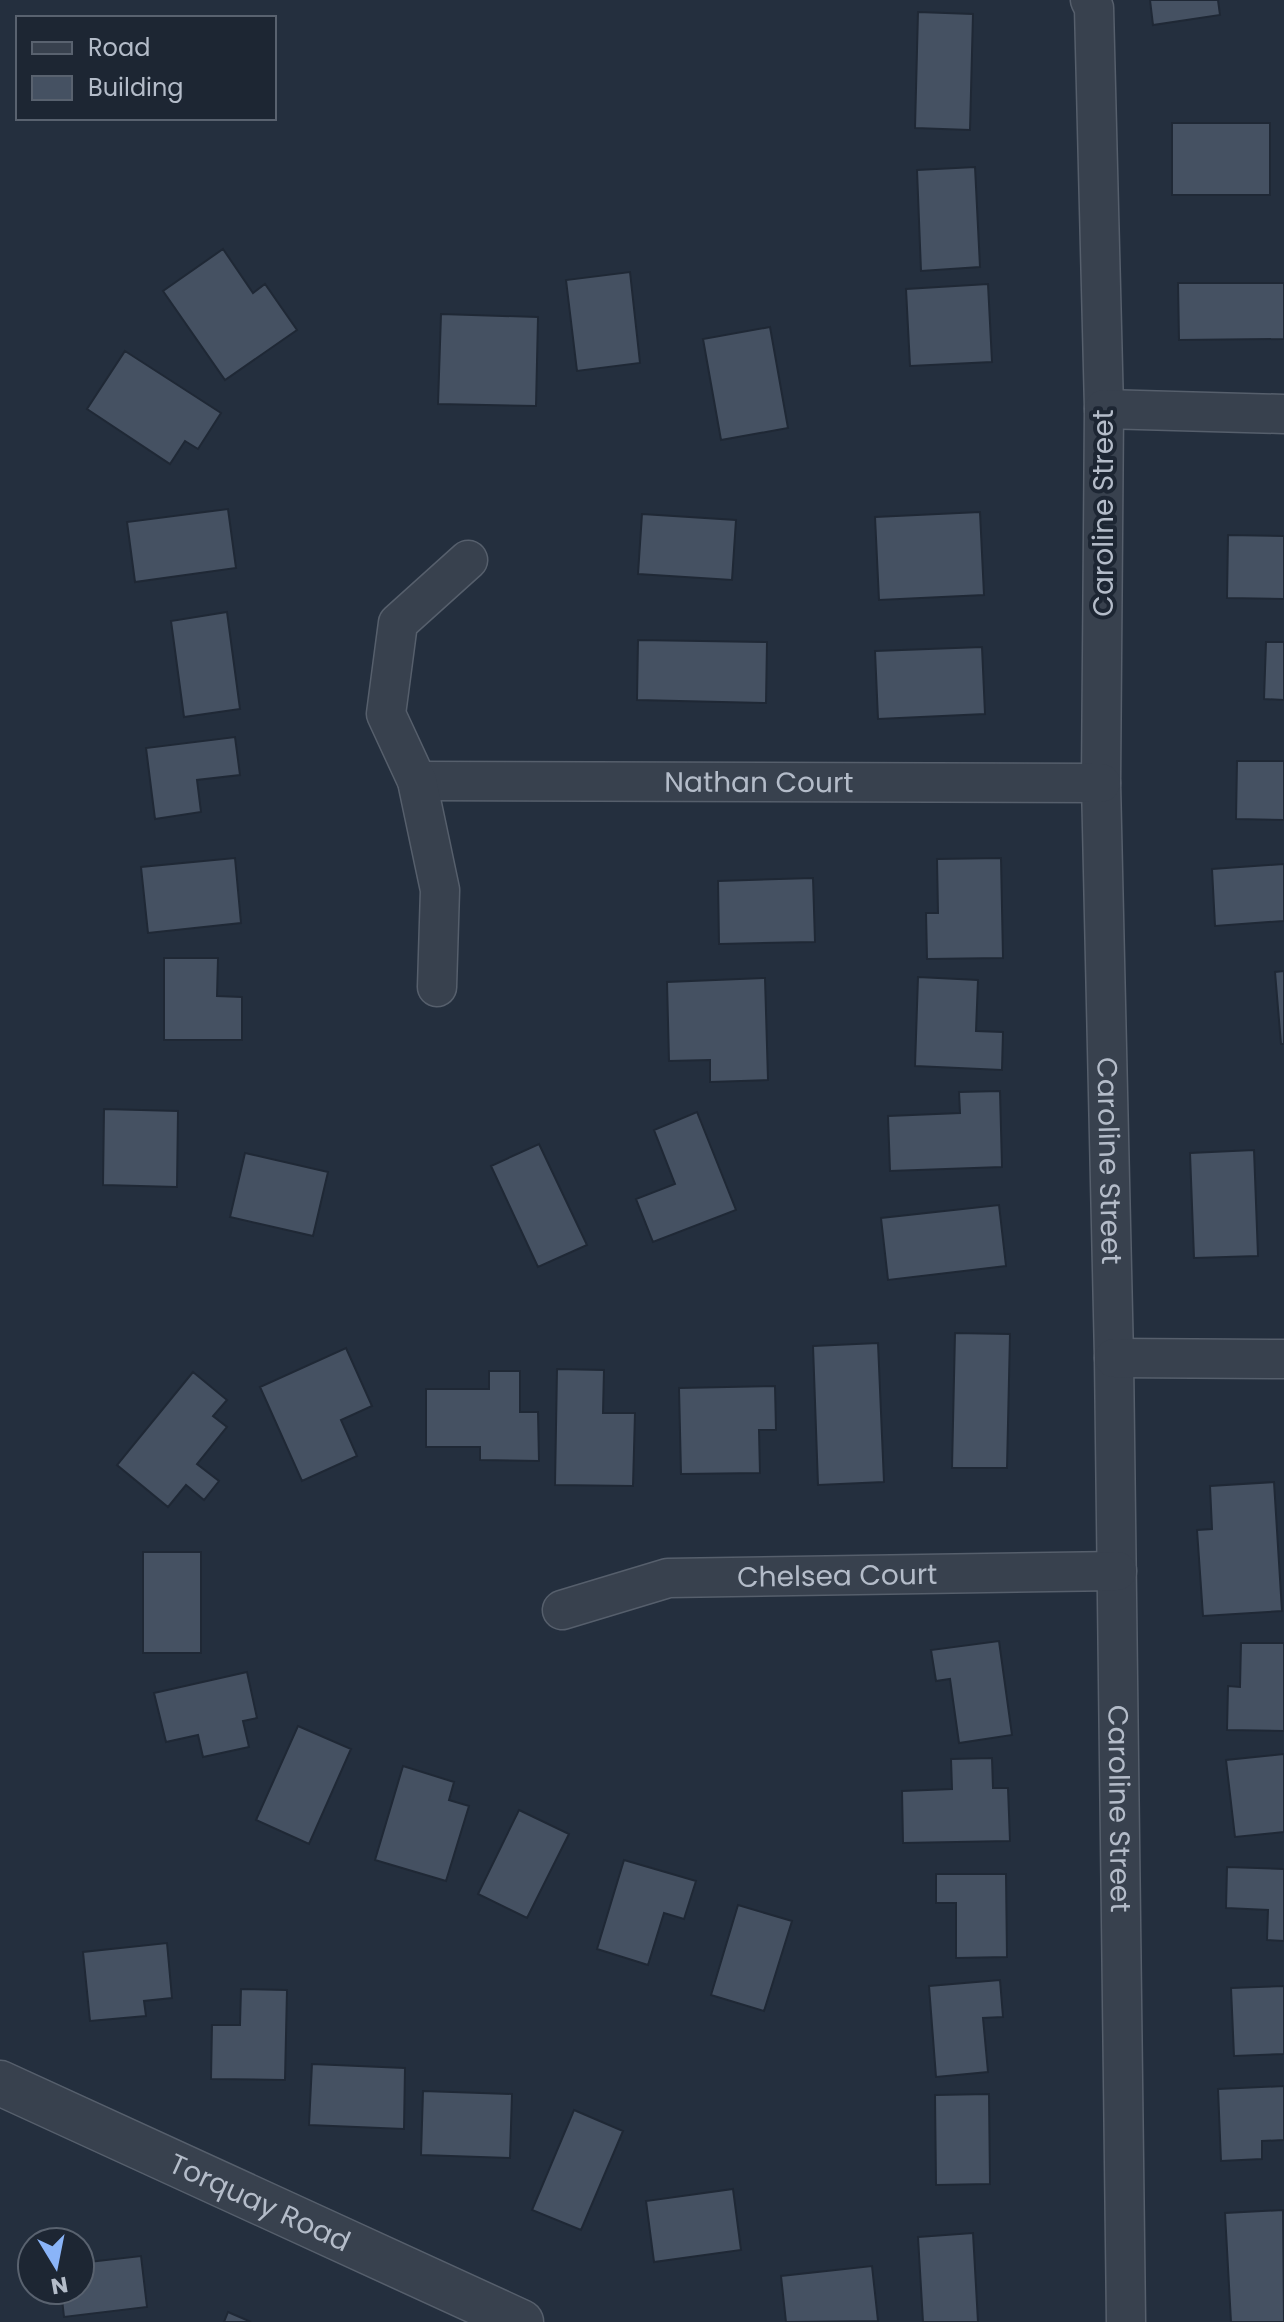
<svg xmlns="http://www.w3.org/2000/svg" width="1284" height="2322" viewBox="0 0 1284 2322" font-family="Poppins,sans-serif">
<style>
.building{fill:#455162;stroke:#1f2835;stroke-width:2}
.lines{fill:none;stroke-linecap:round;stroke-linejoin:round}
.minor-casing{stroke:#565f6c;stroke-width:41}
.tertiary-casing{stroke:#565f6c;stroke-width:47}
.minor{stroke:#38414e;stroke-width:38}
.tertiary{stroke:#38414e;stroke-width:44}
.labels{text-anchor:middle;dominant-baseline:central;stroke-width:8;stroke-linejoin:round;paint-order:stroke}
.street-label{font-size:28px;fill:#b4bcc9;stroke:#1d2633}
</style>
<rect width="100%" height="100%" fill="#242f3e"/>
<!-- building -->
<path class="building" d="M1150 0H1218L1220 15 1153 25Z
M918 12 973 14 970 130 915 128Z
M1172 123H1270V195H1172Z
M975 167 980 267 921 271 917 170Z
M223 249 253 293 265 284 297 330 225 380 163 291Z
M630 272 640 363 577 371 566 280Z
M1178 283H1284V339L1179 340Z
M988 284 992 362 910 366 906 289Z
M441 314 538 317 536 406 438 404Z
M770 327 788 428 721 440 703 339Z
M125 351 221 413 198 449 185 441 170 464 87 409Z
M228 509 236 568 135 582 127 522Z
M980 512 984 595 879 600 875 517Z
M642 514 736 520 732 580 638 574Z
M1228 535 1284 536V599L1227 598Z
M227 612 240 709 184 717 171 621Z
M638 640 767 642 766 703 637 700Z
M1266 642H1284V700L1264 699Z
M982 647 985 714 878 719 875 651Z
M235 737 240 775 197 780 201 812 155 819 146 748Z
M1237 761H1284V820L1236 819Z
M235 858 241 923 148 933 141 867Z
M1001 858 1003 958 927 959 926 913H938L937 859Z
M1284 864V921L1215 926 1212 869Z
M813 878 815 942 719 944 718 881Z
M164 958H218L217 996 242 997V1040H164Z
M1284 971V1044H1281L1275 972Z
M918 977 978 980 976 1031 1003 1032 1002 1070 915 1066Z
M765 978 768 1080 710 1082V1060L669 1061 667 982Z
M1000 1091 1002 1167 890 1171 888 1116 960 1113 959 1092Z
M104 1109 178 1111 177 1187 103 1185Z
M697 1112 736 1210 653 1242 636 1199 675 1184 654 1130Z
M539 1144 587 1245 538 1267 491 1166Z
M1254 1150 1258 1256 1194 1258 1190 1153Z
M245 1153 328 1172 313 1236 230 1217Z
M999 1205 1006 1266 888 1280 881 1218Z
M955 1333 1010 1334 1007 1468H952Z
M878 1343 884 1482 818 1485 813 1346Z
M346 1348 372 1406 341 1420 357 1456 302 1481 260 1387Z
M557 1369 604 1370 603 1413H635L633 1486 555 1485Z
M489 1371H520V1412H538L539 1461 480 1460V1447H426V1389H489Z
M193 1372 227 1400 213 1416 227 1427 197 1464 219 1481 204 1500 186 1485 168 1507 117 1465Z
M775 1386 776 1430H759L760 1473 681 1474 679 1388Z
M1274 1482 1282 1611 1203 1616 1197 1530 1212 1529 1210 1486Z
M143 1552H201V1653H143Z
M999 1641 1012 1735 959 1743 950 1679 936 1681 931 1650Z
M1241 1643H1284V1731L1227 1730 1228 1686 1240 1687Z
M247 1672 257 1718 243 1721 249 1747 203 1757 198 1735 166 1742 154 1693Z
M298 1726 351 1749 309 1844 256 1820Z
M1284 1754V1832L1235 1837 1226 1760Z
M992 1758 993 1788H1008L1010 1841 903 1843 902 1791 952 1789 951 1759Z
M403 1766 454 1782 449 1800 469 1806 446 1881 375 1860Z
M519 1810 569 1834 527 1918 478 1894Z
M624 1860 696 1881 684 1919 664 1913 648 1965 597 1949Z
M1227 1867 1284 1869V1941L1267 1940 1268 1910 1226 1908Z
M936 1874H1006L1007 1957 956 1958V1903H936Z
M738 1905 792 1921 764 2011 711 1995Z
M167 1943 172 1998 144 2001 146 2016 90 2021 83 1952Z
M1000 1980 1003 2017 983 2018 988 2072 936 2077 929 1986Z
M1284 1986V2054L1234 2056 1231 1988Z
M241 1989 287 1990 285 2080 211 2079 212 2025H240Z
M312 2064 405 2068 404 2129 309 2125Z
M1284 2086V2140L1262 2141V2159L1221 2161 1218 2089Z
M423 2091 512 2094 510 2158 421 2155Z
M989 2094 990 2184 936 2185 935 2095Z
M574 2110 623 2131 581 2230 532 2210Z
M733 2189 741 2250 654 2262 646 2201Z
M1283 2210 1284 2322H1231L1225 2213Z
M973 2233 978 2322H923L918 2237Z
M141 2256 147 2307 64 2317 61 2290H80V2263Z
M872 2266 878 2321 786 2322 781 2276Z
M228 2312 251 2322H224Z"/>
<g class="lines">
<!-- minor casing -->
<g class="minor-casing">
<g id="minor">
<path id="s1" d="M1090 0 1094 8 1104 409 1101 783 1114 1358 1126 2322"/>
<path d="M1104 409 1284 414"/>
<path id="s2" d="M417 781 1101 783"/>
<path d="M437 987 440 890 417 781 386 714 398 623 468 560"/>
<path d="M1114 1358 1284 1359"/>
<path id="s3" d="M562 1610 668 1578 1117 1571"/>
</g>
</g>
<!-- tertiary casing -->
<g class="tertiary-casing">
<g id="tertiary">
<path id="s4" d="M0 2083 521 2322"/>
</g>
</g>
<!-- minor -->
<use href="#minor" class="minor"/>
<!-- tertiary -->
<use href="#tertiary" class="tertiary"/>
</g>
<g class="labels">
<!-- street labels -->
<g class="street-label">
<text transform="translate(1103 513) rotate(-90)">Caroline Street</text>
<text stroke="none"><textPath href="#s2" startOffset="342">Nathan Court</textPath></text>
<text stroke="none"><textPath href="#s1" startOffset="1162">Caroline Street</textPath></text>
<text stroke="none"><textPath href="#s3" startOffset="280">Chelsea Court</textPath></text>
<text stroke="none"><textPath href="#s1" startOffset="1810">Caroline Street</textPath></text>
<text stroke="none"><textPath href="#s4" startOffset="286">Torquay Road</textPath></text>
</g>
</g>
<!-- legend -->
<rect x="16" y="16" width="260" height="104" fill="#1d2633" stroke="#59626f" stroke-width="2"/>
<rect x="32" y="42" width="40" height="12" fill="#38414e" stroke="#59626f" stroke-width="2"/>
<text x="88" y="56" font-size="24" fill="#b4bcc9">Road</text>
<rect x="32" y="76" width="40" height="24" fill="#455162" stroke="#59626f" stroke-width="2"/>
<text x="88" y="96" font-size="24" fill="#b4bcc9">Building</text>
<!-- north arrow -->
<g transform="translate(56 2266) rotate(170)"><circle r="38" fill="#1d2633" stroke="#59626f" stroke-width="2"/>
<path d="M0-6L14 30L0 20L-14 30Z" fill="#8ab4f8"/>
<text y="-12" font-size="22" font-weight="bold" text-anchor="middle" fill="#b4bcc9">N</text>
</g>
</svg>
